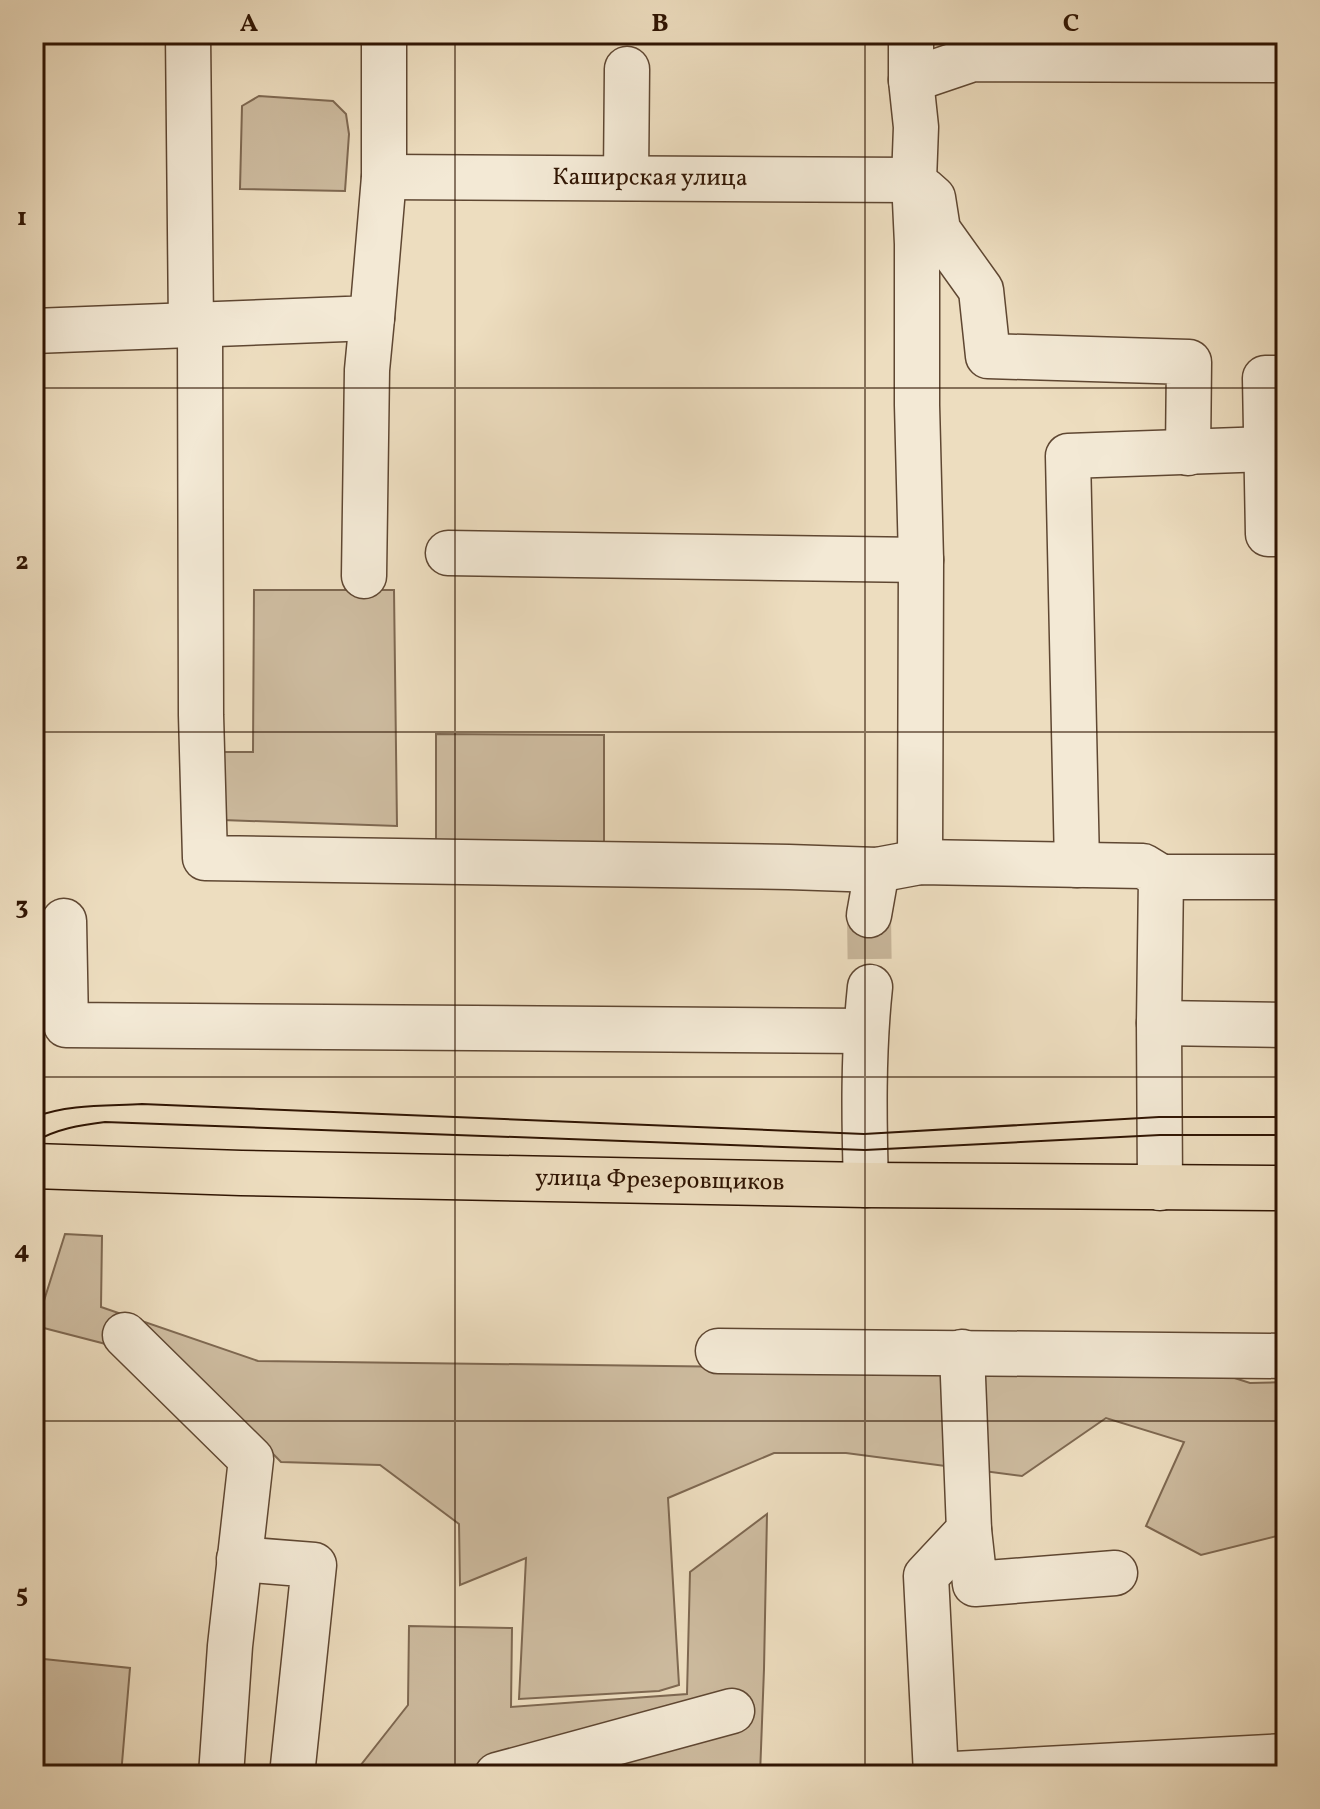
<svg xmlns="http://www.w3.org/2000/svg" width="1320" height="1809" viewBox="0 0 1320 1809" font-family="Vollkorn,serif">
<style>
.green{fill:#cdbb9f;stroke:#7e6851;stroke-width:2}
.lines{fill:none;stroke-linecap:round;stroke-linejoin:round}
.minor-tunnel{stroke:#c7b599;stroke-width:44;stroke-dasharray:44 22;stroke-linecap:butt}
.minor-casing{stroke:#5f4732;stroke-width:47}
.major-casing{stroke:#301503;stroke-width:47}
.minor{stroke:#f3e9d5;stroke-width:44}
.major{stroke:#edddbf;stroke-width:44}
.tram{stroke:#301503;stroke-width:2}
.grid{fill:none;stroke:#301503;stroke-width:2;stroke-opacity:0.55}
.labels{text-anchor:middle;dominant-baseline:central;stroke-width:8;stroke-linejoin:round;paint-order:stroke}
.street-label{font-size:24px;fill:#301503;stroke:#f3e9d5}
.neatline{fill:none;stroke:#301503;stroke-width:3}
.grid-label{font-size:26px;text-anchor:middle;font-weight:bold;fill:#301503}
</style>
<rect width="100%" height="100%" fill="#edddbf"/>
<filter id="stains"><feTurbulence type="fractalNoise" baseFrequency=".0025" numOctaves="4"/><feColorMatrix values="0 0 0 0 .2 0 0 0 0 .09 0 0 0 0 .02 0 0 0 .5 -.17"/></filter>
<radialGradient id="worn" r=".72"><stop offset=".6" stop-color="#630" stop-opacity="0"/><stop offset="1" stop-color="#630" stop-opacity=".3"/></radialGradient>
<!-- green -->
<path class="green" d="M259 96 333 101 346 114 349 134 345 191 240 189 242 106Z
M254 590H394L397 826 223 820 219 752H253Z
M436 734 604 735V842L436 841Z
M65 1234 102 1236 101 1307 258 1361 1219 1373 1250 1383 1286 1382 1285 1534 1201 1555 1146 1526 1184 1442 1106 1418 1022 1476 846 1453H774L668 1498 679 1685 659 1691 519 1699 526 1558 460 1585 459 1524 380 1465 281 1462 228 1408 125 1349 36 1326Z
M767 1514 764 1669 760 1775H353L408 1705 409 1626 512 1628 511 1707 687 1694 690 1572Z
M34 1658 130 1668 121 1775H34Z"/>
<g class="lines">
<!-- minor-tunnel -->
<path class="minor-tunnel" d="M869 915 870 987"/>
<!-- minor casing -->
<g class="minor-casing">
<g id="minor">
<path d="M188 34 191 326"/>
<path d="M911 34V80L916 127 914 180 917 244V405L921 560 920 862"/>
<path d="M911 80 973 59 1286 60"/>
<path id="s1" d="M384 177 914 180"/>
<path d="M626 178 627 69"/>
<path d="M924 190 933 198 938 230 981 290 988 356 1189 362 1188 453"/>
<path d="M200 325 201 715 205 858 789 867 877 870 920 862 1143 866 1161 877 1159 1023 1160 1188"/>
<path d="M34 331 372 318 384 177V34"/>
<path d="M1286 378H1265L1268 534H1286"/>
<path d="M448 553 921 560"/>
<path d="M364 576 367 370 372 318"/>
<path d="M1077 865 1068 456 1267 449"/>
<path d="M1161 877H1286"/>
<path d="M869 915 877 870"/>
<path d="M64 921 66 1025 866 1031"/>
<path d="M1159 1023 1286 1025"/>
<path d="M866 1185C864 1119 863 1053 870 987"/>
<path d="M125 1335 251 1459 230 1646 221 1775"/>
<path d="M718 1351 1286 1356"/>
<path d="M969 1530 975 1584 1115 1573"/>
<path d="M239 1559 314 1565 292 1775"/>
<path d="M936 1774 926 1576 969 1530 962 1352"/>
<path d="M497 1775 732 1711"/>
<path d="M936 1775 1286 1756"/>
</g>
</g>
<!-- major casing -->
<g class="major-casing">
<g id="major">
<path id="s2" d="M34 1166 241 1173 866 1185 1286 1188"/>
</g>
</g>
<!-- minor -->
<use href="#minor" class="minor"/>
<!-- major -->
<use href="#major" class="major"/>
<!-- tram -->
<path class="tram" d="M34 1117C69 1104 105 1106 142 1104L864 1134 1159 1117H1286
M34 1142C56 1129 80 1125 105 1122L865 1150 1160 1135H1286"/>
</g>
<!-- grid -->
<path class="grid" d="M455 34V1775M865 34V1775M34 388H1286M34 732H1286M34 1077H1286M34 1421H1286"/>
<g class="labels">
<!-- street labels -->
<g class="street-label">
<text stroke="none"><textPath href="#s1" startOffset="266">Каширская улица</textPath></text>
<text stroke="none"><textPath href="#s2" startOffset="626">улица Фрезеровщиков</textPath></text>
</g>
</g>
<!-- margin -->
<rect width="1320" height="1809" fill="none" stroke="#edddbf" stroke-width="88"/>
<rect x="44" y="44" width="1232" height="1721" class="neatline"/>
<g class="grid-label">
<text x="249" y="31">A</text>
<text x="660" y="31">B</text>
<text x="1071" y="31">C</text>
<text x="22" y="225">1</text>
<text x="22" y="569">2</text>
<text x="22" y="914">3</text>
<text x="22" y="1258">4</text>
<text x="22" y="1602">5</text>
</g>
<rect width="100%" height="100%" filter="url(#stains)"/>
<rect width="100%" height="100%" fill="url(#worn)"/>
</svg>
